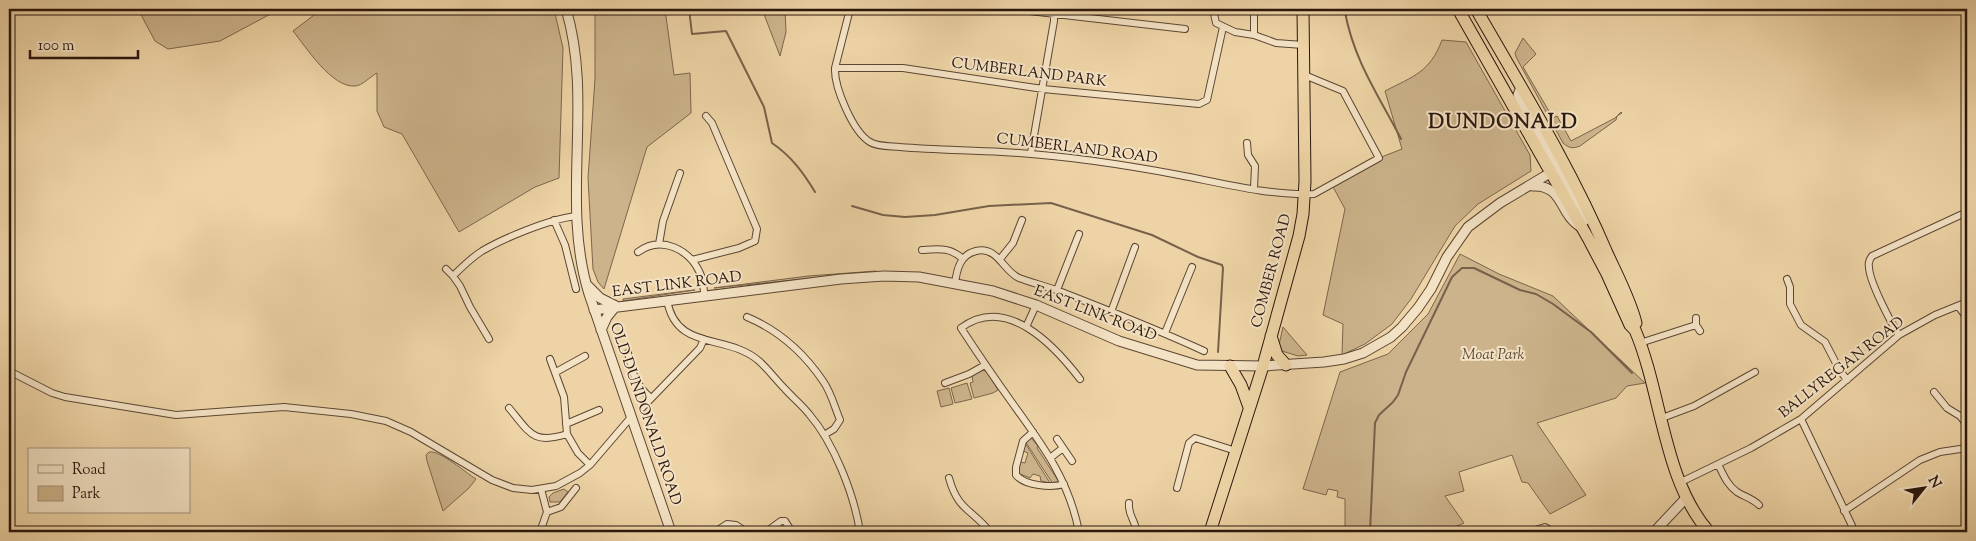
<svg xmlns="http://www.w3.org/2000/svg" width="1976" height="541" viewBox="0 0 1976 541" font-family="'Sorts Mill Goudy',serif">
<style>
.green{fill:#ccb38b;stroke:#7c654c}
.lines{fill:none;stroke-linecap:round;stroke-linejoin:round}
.stream{stroke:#78614a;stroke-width:2}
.minor-casing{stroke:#5c4634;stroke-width:8}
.tertiary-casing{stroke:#5c4634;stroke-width:11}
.trunk-casing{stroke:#2b170e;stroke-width:13}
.minor{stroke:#f3e2c4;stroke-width:6}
.tertiary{stroke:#f3e2c4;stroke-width:9}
.trunk{stroke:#edd3a5;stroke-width:11}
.labels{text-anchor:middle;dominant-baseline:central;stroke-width:4;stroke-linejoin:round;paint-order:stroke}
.street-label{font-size:15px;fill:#2b170e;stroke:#f3e2c4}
.park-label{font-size:15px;font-style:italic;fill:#5b4634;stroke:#f3e2c4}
.district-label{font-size:20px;font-weight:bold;letter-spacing:1px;fill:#2b170e;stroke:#f3e2c4}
</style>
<rect width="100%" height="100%" fill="#edd3a5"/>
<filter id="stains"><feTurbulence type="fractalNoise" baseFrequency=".004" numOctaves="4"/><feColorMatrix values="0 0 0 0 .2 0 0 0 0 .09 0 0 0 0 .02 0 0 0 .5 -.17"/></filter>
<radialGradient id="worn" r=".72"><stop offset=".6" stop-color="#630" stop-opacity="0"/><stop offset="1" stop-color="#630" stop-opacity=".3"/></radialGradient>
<!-- green -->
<path class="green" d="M138 9H280L220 41 168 49 155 41Z
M322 9H554L563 48 559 178 535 187 459 232 402 134 384 127 377 111V73C371 76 362 86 355 86 332 88 306 47 293 31Z
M593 9H665L674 75 690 73 691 113 647 147 604 289 598 282 593 269 588 178 595 79V15Z
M762 9H785L786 32 780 56Z
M1523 38 1536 54 1523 67 1553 118 1557 116 1571 141 1615 118 1621 112 1622 113 1617 116 1616 120 1580 146C1572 149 1569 148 1563 143L1516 57 1515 53Z
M1442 40 1466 42 1530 155 1531 171 1478 204 1455 226 1411 299 1392 324 1365 344 1342 355 1343 324 1323 315 1345 209 1332 185 1379 158 1402 149 1385 91C1414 76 1430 72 1442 40Z
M1460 254 1499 274 1553 296 1645 383 1627 386 1616 398 1537 423 1586 495 1550 514 1528 483 1522 482 1512 455 1459 472 1464 491 1445 496 1464 523C1431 539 1381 532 1345 532V499L1337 497 1338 491 1328 489 1326 495 1303 489 1340 372 1388 354 1428 314Z
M876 271V272L714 288 808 276Z
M695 290 623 301V299L694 290Z
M1283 327 1307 355 1298 356 1282 351 1279 345Z
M982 370 987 372 998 390 993 393 974 398 970 383 973 382 972 375Z
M967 383 972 399 955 403 951 388Z
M949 388 953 404 941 407 937 391Z
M1031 438 1038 446 1037 448 1059 482 1053 484 1025 441Z
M1025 443 1050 483 1041 481 1040 476 1033 474 1030 478 1020 474 1017 469 1020 462 1025 463 1028 453 1023 451Z
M429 452C440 450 466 473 476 479L469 488 443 511 427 461 426 455Z
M564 489 568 492 560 502H550L549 497 553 493Z"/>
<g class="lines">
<!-- stream -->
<path class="stream" d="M689 9 692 34 726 31 764 107 772 143C791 156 803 172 815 192
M1345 12C1354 61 1379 96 1401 139
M852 206 883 215 905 217 935 215 989 206 1051 203 1152 235 1198 257 1222 265 1223 268 1218 352
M1370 532 1375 423 1379 415 1393 402 1398 395 1406 372 1452 277 1462 268H1474L1520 290 1536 294 1553 304 1591 332 1632 373"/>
<!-- minor casing -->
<g class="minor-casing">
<path id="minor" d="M850 9 835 68H903L1043 89 1199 104 1207 100 1223 27
M1012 9 1185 29
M1213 9 1216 23 1235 32 1254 35 1276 43 1303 45
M1254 35V9
M835 68C834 87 853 132 870 142 878 147 891 146 900 147 934 150 968 150 1002 152 1061 155 1120 164 1179 175 1221 183 1271 196 1314 194L1379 158 1343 91 1302 74
M1247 143 1248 155 1255 166 1254 189
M1031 153 1054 21V9
M554 220 565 245 576 289
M659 244 663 221 680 173
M922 250C939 249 950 247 963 259
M638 252C661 235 689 249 700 273 703 279 703 288 705 296
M1000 259 1013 243 1022 220
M692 260 739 248 755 241 757 229 712 123 706 116
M446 269 453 276
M1787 279 1790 287V304L1801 325 1825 342 1839 369 1847 380
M955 283C957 269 960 255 976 251 998 246 1003 271 1019 278 1032 283 1046 286 1059 291 1108 310 1156 329 1204 351
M1057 290 1079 234
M667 300C676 352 727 333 759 361 768 369 776 380 785 389 793 398 802 405 809 414 834 443 854 494 860 532
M1958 306 1967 318
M1111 312 1135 247
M747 317C778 330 804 353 823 381 831 392 835 408 840 420L834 429 824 435
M1696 318V325L1700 331
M1026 327 1036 305
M1165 333 1192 267
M1899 335C1891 323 1869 281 1869 267 1868 263 1869 260 1872 256L1967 212
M489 339 470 307 460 286 453 276C462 267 471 258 482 251 504 238 550 219 576 216
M1640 343 1696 325
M628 353C632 372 635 385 651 398
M550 359 564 397 567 434 578 453 590 465
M9 371 52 393 65 397 176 415 284 407 351 414 386 421 411 432 492 480 513 488 532 490 556 486 580 473 590 465 632 416
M556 372 585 356
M945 383 969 374 985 365
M1934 392 1947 408 1960 416 1967 425
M509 408C530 433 533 445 567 434
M642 408 700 348 704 339
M1662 418 1694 406 1755 372
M1801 419 1855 532
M566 424 599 410
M1033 432 1023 441 1016 467V475C1025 486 1052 488 1064 484
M1057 439 1072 461
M1050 458 1063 448
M1718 464C1723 474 1727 485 1737 492 1745 497 1752 498 1759 505
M949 478C958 511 972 509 990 532
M1679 483 1751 448 1801 419 1899 335 1935 315 1967 302
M1177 488 1189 443 1195 438 1236 451
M1129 503C1128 518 1136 519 1136 532
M1844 511 1920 460 1940 452 1967 448
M547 512 561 507 576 488
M540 532 547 512 541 489
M715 532 727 524 736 525 747 532
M766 532 781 521H785L792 532
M1079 532C1069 480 1043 446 1013 404 995 379 978 354 961 328 1006 294 1054 345 1080 379
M1529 532 1545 527 1554 532"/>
</g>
<!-- tertiary casing -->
<g class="tertiary-casing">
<path id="tertiary" d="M566 9C594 102 560 201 589 294L671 532
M1521 87 1518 95 1550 155 1553 162V170
M1560 166V174L1584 221
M1532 186C1564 184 1559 215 1581 227
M587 285 600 298 616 306 607 317 601 330
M594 310 841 279 884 276 919 277 993 291 1036 305 1119 341 1197 365 1263 366 1324 362 1344 359 1363 353 1391 337 1402 327 1418 308 1431 289 1447 257 1468 227 1500 203 1565 164
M1654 532 1686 498"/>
</g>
<!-- trunk casing -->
<g class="trunk-casing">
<path id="trunk" d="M1458 9 1588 238 1607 274 1630 325 1635 330C1662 393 1663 480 1709 532
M1476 9C1522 89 1571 168 1607 253 1617 275 1630 299 1636 323
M1271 336 1277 355 1286 365
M1230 366 1241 385 1249 407
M1210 532 1263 366 1299 236 1303 214 1305 181 1303 9"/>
</g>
<!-- minor -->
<use href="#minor" class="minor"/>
<!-- tertiary -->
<use href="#tertiary" class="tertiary"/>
<!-- trunk -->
<use href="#trunk" class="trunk"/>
</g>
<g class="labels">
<!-- street labels -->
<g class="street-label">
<text transform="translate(1029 73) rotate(7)">CUMBERLAND PARK</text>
<text transform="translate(1077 149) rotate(7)">CUMBERLAND ROAD</text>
<text transform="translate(1272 271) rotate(-75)">COMBER ROAD</text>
<text transform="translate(677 285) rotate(-7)">EAST LINK ROAD</text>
<text transform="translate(1095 314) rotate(21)">EAST LINK ROAD</text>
<text transform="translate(1842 368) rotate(-38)">BALLYREGAN ROAD</text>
<text transform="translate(645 414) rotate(71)">OLD DUNDONALD ROAD</text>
</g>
<!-- park labels -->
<g class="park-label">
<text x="1493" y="355">Moat Park</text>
</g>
<!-- district labels -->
<g class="district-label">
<text x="1503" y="123">DUNDONALD</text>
</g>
</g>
<!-- margin -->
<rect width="1976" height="541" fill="none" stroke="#edd3a5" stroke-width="30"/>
<rect x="10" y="10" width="1956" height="521" fill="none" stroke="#2b170e" stroke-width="2.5"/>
<rect x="15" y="15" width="1946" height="511" fill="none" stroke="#2b170e"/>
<!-- legend -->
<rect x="28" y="448" width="162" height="65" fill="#f3e2c4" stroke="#a3917b"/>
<rect x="38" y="465" width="25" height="8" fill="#f3e2c4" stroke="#a3917b"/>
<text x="72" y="474" font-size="15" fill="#2b170e">Road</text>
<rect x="38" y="486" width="25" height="15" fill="#ccb38b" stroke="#a3917b"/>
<text x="72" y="498" font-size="15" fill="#2b170e">Park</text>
<!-- north arrow -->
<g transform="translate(1924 488) rotate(60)" stroke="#f3e2c4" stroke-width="4" paint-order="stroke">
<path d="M0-4L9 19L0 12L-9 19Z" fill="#2b170e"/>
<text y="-8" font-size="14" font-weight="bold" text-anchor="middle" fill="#2b170e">N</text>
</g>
<!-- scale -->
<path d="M30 50v8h108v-8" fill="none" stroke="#2b170e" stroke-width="2.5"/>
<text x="38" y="50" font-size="15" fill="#2b170e" stroke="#f3e2c4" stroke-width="4" paint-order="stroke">100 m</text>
<rect width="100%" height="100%" filter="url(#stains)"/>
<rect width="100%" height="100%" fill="url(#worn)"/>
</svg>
